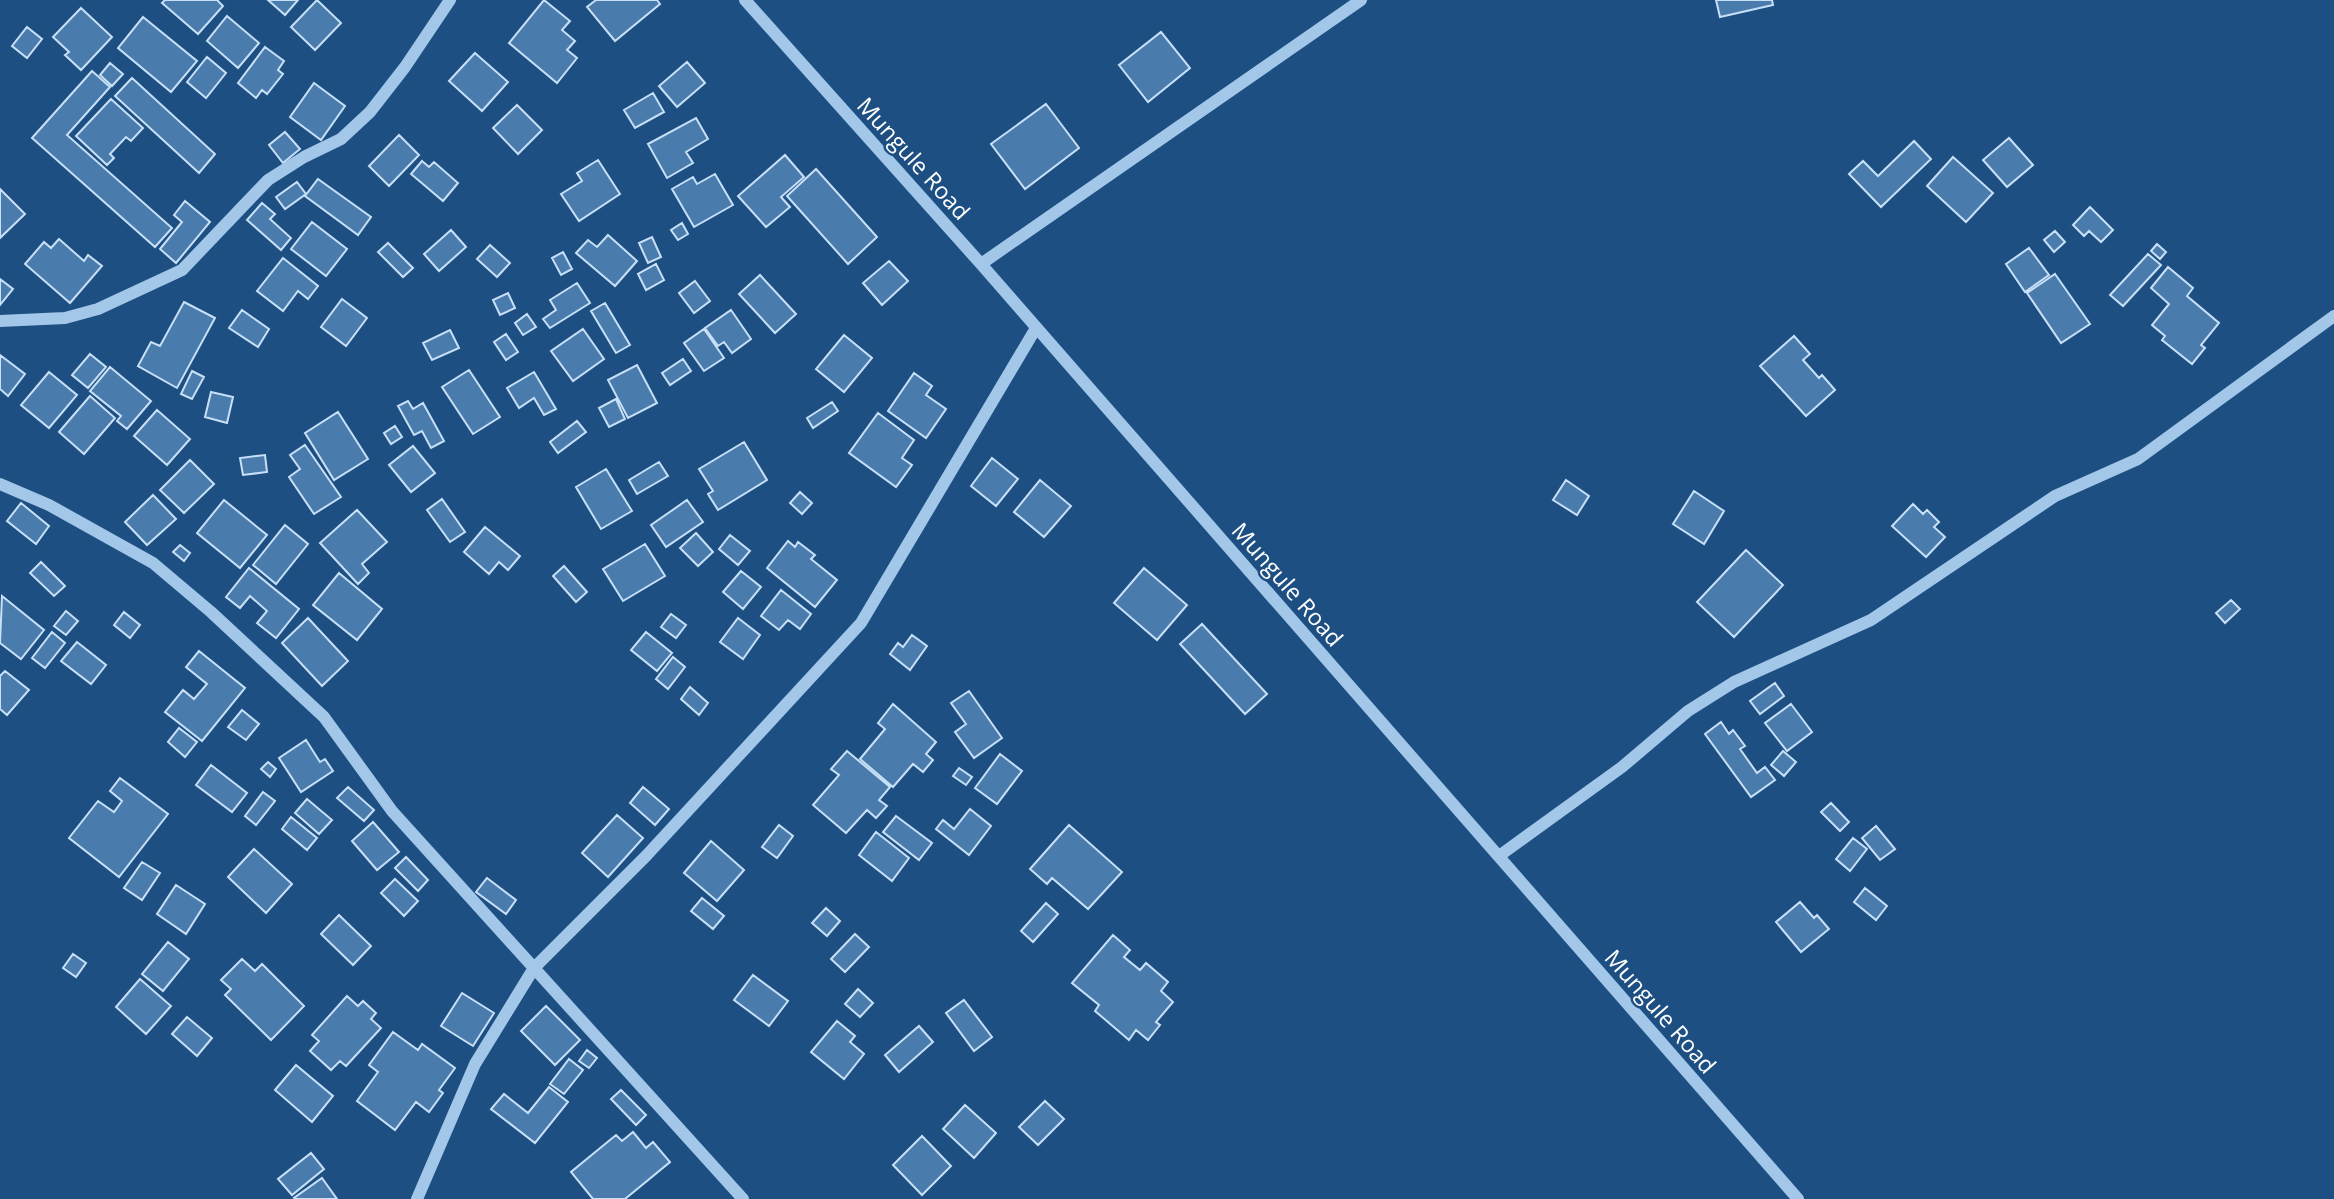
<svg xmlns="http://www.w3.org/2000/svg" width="2334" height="1199" viewBox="0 0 2334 1199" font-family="'Open Sans',sans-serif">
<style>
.building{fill:#4a7bad;stroke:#c7e0f7;stroke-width:2}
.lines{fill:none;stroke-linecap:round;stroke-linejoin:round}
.minor{stroke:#a3c7e9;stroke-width:12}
.labels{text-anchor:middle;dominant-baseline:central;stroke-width:5;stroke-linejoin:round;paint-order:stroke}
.street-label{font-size:23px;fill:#fff;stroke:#1d4f82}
</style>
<rect width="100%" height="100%" fill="#1d4f82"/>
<!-- building -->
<path class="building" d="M165 0H217L223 6 198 34 162 3Z
M268 0H298L285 15Z
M317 0 341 23 315 50 291 27Z
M544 0 570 21 562 30 575 41 567 50 577 58 557 83 509 43Z
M596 0H657L660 4 615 41 587 7Z
M1716 0H1772L1773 5 1720 17Z
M81 8 112 37 81 70 65 55 69 52 53 37Z
M227 16 259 43 238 68 207 41Z
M143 17 197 61 171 92 118 48Z
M27 27 42 39 27 58 12 46Z
M1161 32 1190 68 1148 102 1119 65Z
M265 47 284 61 278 70 283 74 267 94 262 90 256 98 238 83Z
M475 53 508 82 482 111 449 81Z
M207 57 226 73 206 98 187 82Z
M687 62 705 83 677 107 659 86Z
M110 63 123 74 112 86 100 75Z
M92 71 110 87 67 135 172 228 155 247 32 138Z
M132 78 215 154 199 173 115 96Z
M314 83 345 106 321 140 290 117Z
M653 93 664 112 635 128 624 110Z
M111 99 143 128 131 141 126 137 110 154 114 158 107 165 76 136Z
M1046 104 1079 148 1025 189 991 144Z
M517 105 542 130 518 154 493 128Z
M696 118 708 139 686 152 693 163 667 178 648 144Z
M285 132 300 149 283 163 269 145Z
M399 135 419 155 389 186 369 166Z
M2009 138 2033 165 2007 187 1983 160Z
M1914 141 1931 159 1881 207 1849 174 1863 161 1878 176Z
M785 155 804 177 781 197 790 207 766 227 738 196Z
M1953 157 1993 193 1966 222 1927 186Z
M598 160 620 194 579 221 561 194 582 181 577 173Z
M422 161 429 167 434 162 458 183 443 201 411 174Z
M816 169 877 237 848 264 787 196Z
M715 174 733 205 694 227 672 189 693 177 697 184Z
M318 179 371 217 358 235 305 196Z
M297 182 306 194 285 209 276 197Z
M0 189 25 214 0 238Z
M185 201 210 222 176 263 160 249 182 222 174 215Z
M262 203 275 214 270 219 291 238 281 250 247 220Z
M2090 207 2113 230 2101 242 2089 231 2084 236 2073 225Z
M312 222 347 249 326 276 291 249Z
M682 223 688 234 678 240 671 230Z
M451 230 466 247 439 271 424 254Z
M2055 231 2065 242 2054 252 2044 240Z
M608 235 637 261 615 286 576 253 588 240 597 247Z
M652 237 661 257 648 263 639 243Z
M59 239 84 261 88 255 102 266 70 303 25 264 44 242 51 248Z
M388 243 413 268 403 277 378 252Z
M2157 244 2166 252 2160 259 2151 251Z
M490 245 510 263 497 277 477 259Z
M2029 248 2049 275 2025 292 2006 264Z
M563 252 572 269 561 275 552 258Z
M2148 254 2161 265 2123 306 2110 295Z
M283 258 318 286 308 299 298 291 283 311 257 291Z
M889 261 908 281 882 305 863 283Z
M656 264 664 280 646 290 638 274Z
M2168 267 2193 288 2187 296 2219 323 2201 345 2205 348 2192 364 2162 340 2165 336 2152 325 2169 304 2151 288Z
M2055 274 2090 324 2061 343 2027 293Z
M760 275 796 314 775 333 739 294Z
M0 279 13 289 0 305Z
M695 281 710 301 694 313 679 293Z
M577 283 590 303 550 328 543 319 556 310 550 300Z
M508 293 515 308 500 315 493 300Z
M342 299 367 318 346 346 321 327Z
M184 302 215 318 177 388 138 366 151 342 160 346Z
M605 303 630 345 616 353 591 311Z
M242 310 269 329 258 347 229 328Z
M731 310 751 339 732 353 724 342 718 346 705 328Z
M527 314 536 327 523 335 515 323Z
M583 329 604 359 573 381 551 351Z
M704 329 724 358 704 371 684 343Z
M450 330 459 348 432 360 423 343Z
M506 334 518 352 506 360 494 342Z
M844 335 872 358 844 392 816 369Z
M1794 336 1810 354 1803 360 1819 378 1822 375 1835 390 1806 416 1760 366Z
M90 354 106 367 88 388 72 375Z
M0 355 25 374 8 396 0 389Z
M683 359 691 371 670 385 662 373Z
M637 365 657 403 628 418 608 380Z
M110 367 151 401 127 429 117 421 121 416 90 391Z
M469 370 500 417 473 434 442 387Z
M192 371 204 377 192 399 181 394Z
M49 372 77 395 49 428 21 405Z
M534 372 556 409 544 415 534 398 519 408 507 388Z
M914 373 932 386 926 395 946 409 926 438 888 411Z
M211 392 233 397 227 423 205 417Z
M90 396 115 418 84 454 59 432Z
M616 399 625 419 609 427 599 408Z
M408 401 413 409 423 403 444 441 431 448 422 431 414 435 398 406Z
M832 402 838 411 813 428 807 418Z
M157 410 190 439 167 465 134 436Z
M338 412 368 459 334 480 305 433Z
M878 413 914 440 902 458 912 465 896 487 849 453Z
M577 421 586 432 558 453 550 442Z
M395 426 402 437 391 444 384 433Z
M744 442 767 480 718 510 708 494 713 491 699 469Z
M305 445 341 497 314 514 289 477 300 469 290 455Z
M413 446 435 473 411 492 389 465Z
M265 455 267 472 243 475 240 458Z
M992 458 1018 479 996 506 971 486Z
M190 460 214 484 184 513 160 490Z
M659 462 668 476 637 494 629 480Z
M606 469 632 511 601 529 576 487Z
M1040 480 1071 506 1044 537 1014 512Z
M1566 480 1589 496 1577 515 1553 500Z
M1694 491 1724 511 1704 544 1673 524Z
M800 492 812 503 802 514 790 503Z
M153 495 176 519 147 545 125 522Z
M442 499 465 532 450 542 427 510Z
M224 500 267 535 240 568 197 533Z
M687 500 703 522 666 547 651 525Z
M21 503 49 526 36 544 7 521Z
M1913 504 1923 514 1927 510 1939 522 1934 527 1945 537 1926 557 1892 526Z
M357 510 387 542 362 564 369 573 358 584 320 543Z
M285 525 308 544 276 584 253 565Z
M485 527 520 556 508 570 499 562 489 574 464 552Z
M696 533 713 552 698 566 680 548Z
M730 535 750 551 738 565 719 549Z
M788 541 795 547 798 542 815 555 811 559 837 580 815 607 767 568Z
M645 544 665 576 623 601 603 569Z
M180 545 190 553 184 561 173 552Z
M1746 550 1783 585 1734 637 1697 602Z
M41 562 65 586 54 596 30 573Z
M564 566 587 592 576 602 553 576Z
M249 568 299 609 276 638 257 623 267 611 250 596 240 608 226 597Z
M1144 568 1187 605 1157 640 1114 603Z
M741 571 761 587 743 609 723 592Z
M339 573 382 609 357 640 313 605Z
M781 590 811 614 800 629 788 620 779 630 761 616Z
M2 596 44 630 21 659 0 643Z
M2231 600 2240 609 2225 623 2216 613Z
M66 611 78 621 66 635 54 626Z
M124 612 140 625 130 638 114 625Z
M671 614 686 625 676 638 661 627Z
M308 618 348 661 322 686 282 643Z
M738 618 760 635 743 659 720 642Z
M1202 624 1267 694 1245 714 1180 644Z
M52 632 65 643 45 668 32 658Z
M646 632 672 653 657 671 631 650Z
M912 635 927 646 910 670 890 654 898 643 903 647Z
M77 642 106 665 91 684 61 661Z
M199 651 245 688 202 741 165 712 183 690 194 699 207 684 186 667Z
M673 657 685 667 668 689 656 679Z
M5 671 29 690 7 715 0 709V676Z
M1775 683 1784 696 1760 714 1750 701Z
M690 687 708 703 699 715 681 699Z
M969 691 1002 738 974 758 955 732 966 724 951 703Z
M893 704 936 742 926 754 933 760 923 772 913 764 893 787 860 759 885 729 878 723Z
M1791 704 1812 732 1787 751 1765 723Z
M242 710 259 724 246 740 228 727Z
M1721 722 1729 734 1733 730 1745 746 1740 749 1757 773 1765 767 1775 780 1751 797 1705 734Z
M179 728 197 742 185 757 168 742Z
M306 740 320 762 325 759 333 771 301 792 279 758Z
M847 751 890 787 879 800 887 806 876 818 867 810 846 833 813 805 839 775 831 769Z
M1783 751 1796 762 1784 776 1771 765Z
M1000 754 1022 771 997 804 975 788Z
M268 762 276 769 270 777 261 769Z
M211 765 247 793 232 812 196 785Z
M959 768 972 777 966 785 953 776Z
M120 778 168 814 119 877 69 838 98 801 114 812 122 801 110 791Z
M348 787 374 810 364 821 337 798Z
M643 787 669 809 655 825 630 803Z
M263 792 275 801 256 825 245 816Z
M307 799 332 820 319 834 295 813Z
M1831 803 1849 822 1840 831 1821 812Z
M970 809 991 826 969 855 936 829 943 820 954 829Z
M617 815 643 838 608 877 582 853Z
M896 816 932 843 919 860 883 832Z
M291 817 317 838 307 850 282 829Z
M373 822 399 852 377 870 352 841Z
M779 825 793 836 777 858 762 847Z
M1069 825 1122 872 1088 909 1052 878 1047 884 1030 869Z
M1876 826 1895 849 1880 860 1862 838Z
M876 832 909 858 892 881 859 855Z
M1853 838 1867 849 1850 871 1836 859Z
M711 841 744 870 717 901 684 873Z
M254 849 292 884 266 913 228 877Z
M406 857 428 880 418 891 395 868Z
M142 862 160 873 142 900 124 888Z
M487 878 516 900 506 914 476 892Z
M395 879 418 901 404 916 381 893Z
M176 885 205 904 186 934 157 914Z
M1865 888 1887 906 1876 920 1854 902Z
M702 898 724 916 713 929 691 911Z
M1800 902 1814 918 1817 915 1829 929 1801 952 1776 922Z
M1046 903 1058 914 1033 942 1021 931Z
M826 908 840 921 827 936 812 923Z
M339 915 371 946 353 965 321 934Z
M855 934 869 947 845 972 831 959Z
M1113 935 1130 950 1124 957 1140 970 1146 963 1168 982 1161 991 1173 1002 1156 1022 1160 1025 1148 1040 1136 1030 1129 1040 1095 1011 1099 1005 1072 983Z
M168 942 189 959 163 991 142 974Z
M73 954 86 963 76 977 63 968Z
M242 959 255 971 262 964 304 1006 271 1040 225 995 231 989 221 980Z
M753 975 788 1001 769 1026 734 1000Z
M140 979 171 1006 146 1034 116 1007Z
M858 989 873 1003 860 1017 845 1004Z
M462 993 494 1013 473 1046 441 1026Z
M347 996 358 1006 363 1001 376 1013 371 1019 381 1028 346 1066 340 1061 331 1070 310 1051 319 1041 312 1035Z
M964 1000 992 1037 974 1051 946 1013Z
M546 1006 580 1040 555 1065 521 1031Z
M187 1017 212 1038 197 1056 172 1034Z
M837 1021 855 1036 850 1042 864 1054 844 1079 811 1052Z
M919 1026 933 1042 899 1072 885 1055Z
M393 1032 418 1050 422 1044 455 1068 439 1090 443 1093 429 1112 416 1102 395 1130 357 1101 378 1072 369 1065Z
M587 1050 597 1058 589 1068 579 1061Z
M569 1059 583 1070 564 1094 550 1084Z
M296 1065 333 1096 312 1122 275 1090Z
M549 1087 568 1102 535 1143 491 1109 504 1094 528 1113Z
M621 1090 646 1115 636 1125 611 1099Z
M1045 1101 1064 1119 1038 1145 1019 1127Z
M965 1105 996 1133 974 1158 943 1129Z
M633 1132 646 1148 653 1142 670 1162 625 1199H593L571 1172 616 1135 622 1141Z
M922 1136 951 1166 922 1195 893 1165Z
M311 1153 324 1169 292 1195 278 1179Z
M322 1178 337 1199H295L294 1198Z"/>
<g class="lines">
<!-- minor -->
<path class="minor" d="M745 0 981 264 1798 1199
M981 264 1361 0
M0 321 65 318 98 309 182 270 268 180 304 157 341 139 370 112 405 67 450 0
M0 484 49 505 153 563 211 612 324 717 392 811 743 1199
M1499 856 1622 767 1688 711 1734 682 1871 620 2055 496 2138 459 2334 316
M417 1199 475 1064 534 968 646 856 861 623 1036 328"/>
</g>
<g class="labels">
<!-- street labels -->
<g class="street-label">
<text transform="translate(914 158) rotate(48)">Mungule Road</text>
<text transform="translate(1288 584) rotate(49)">Mungule Road</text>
<text transform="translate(1661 1011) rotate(49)">Mungule Road</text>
</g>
</g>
</svg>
